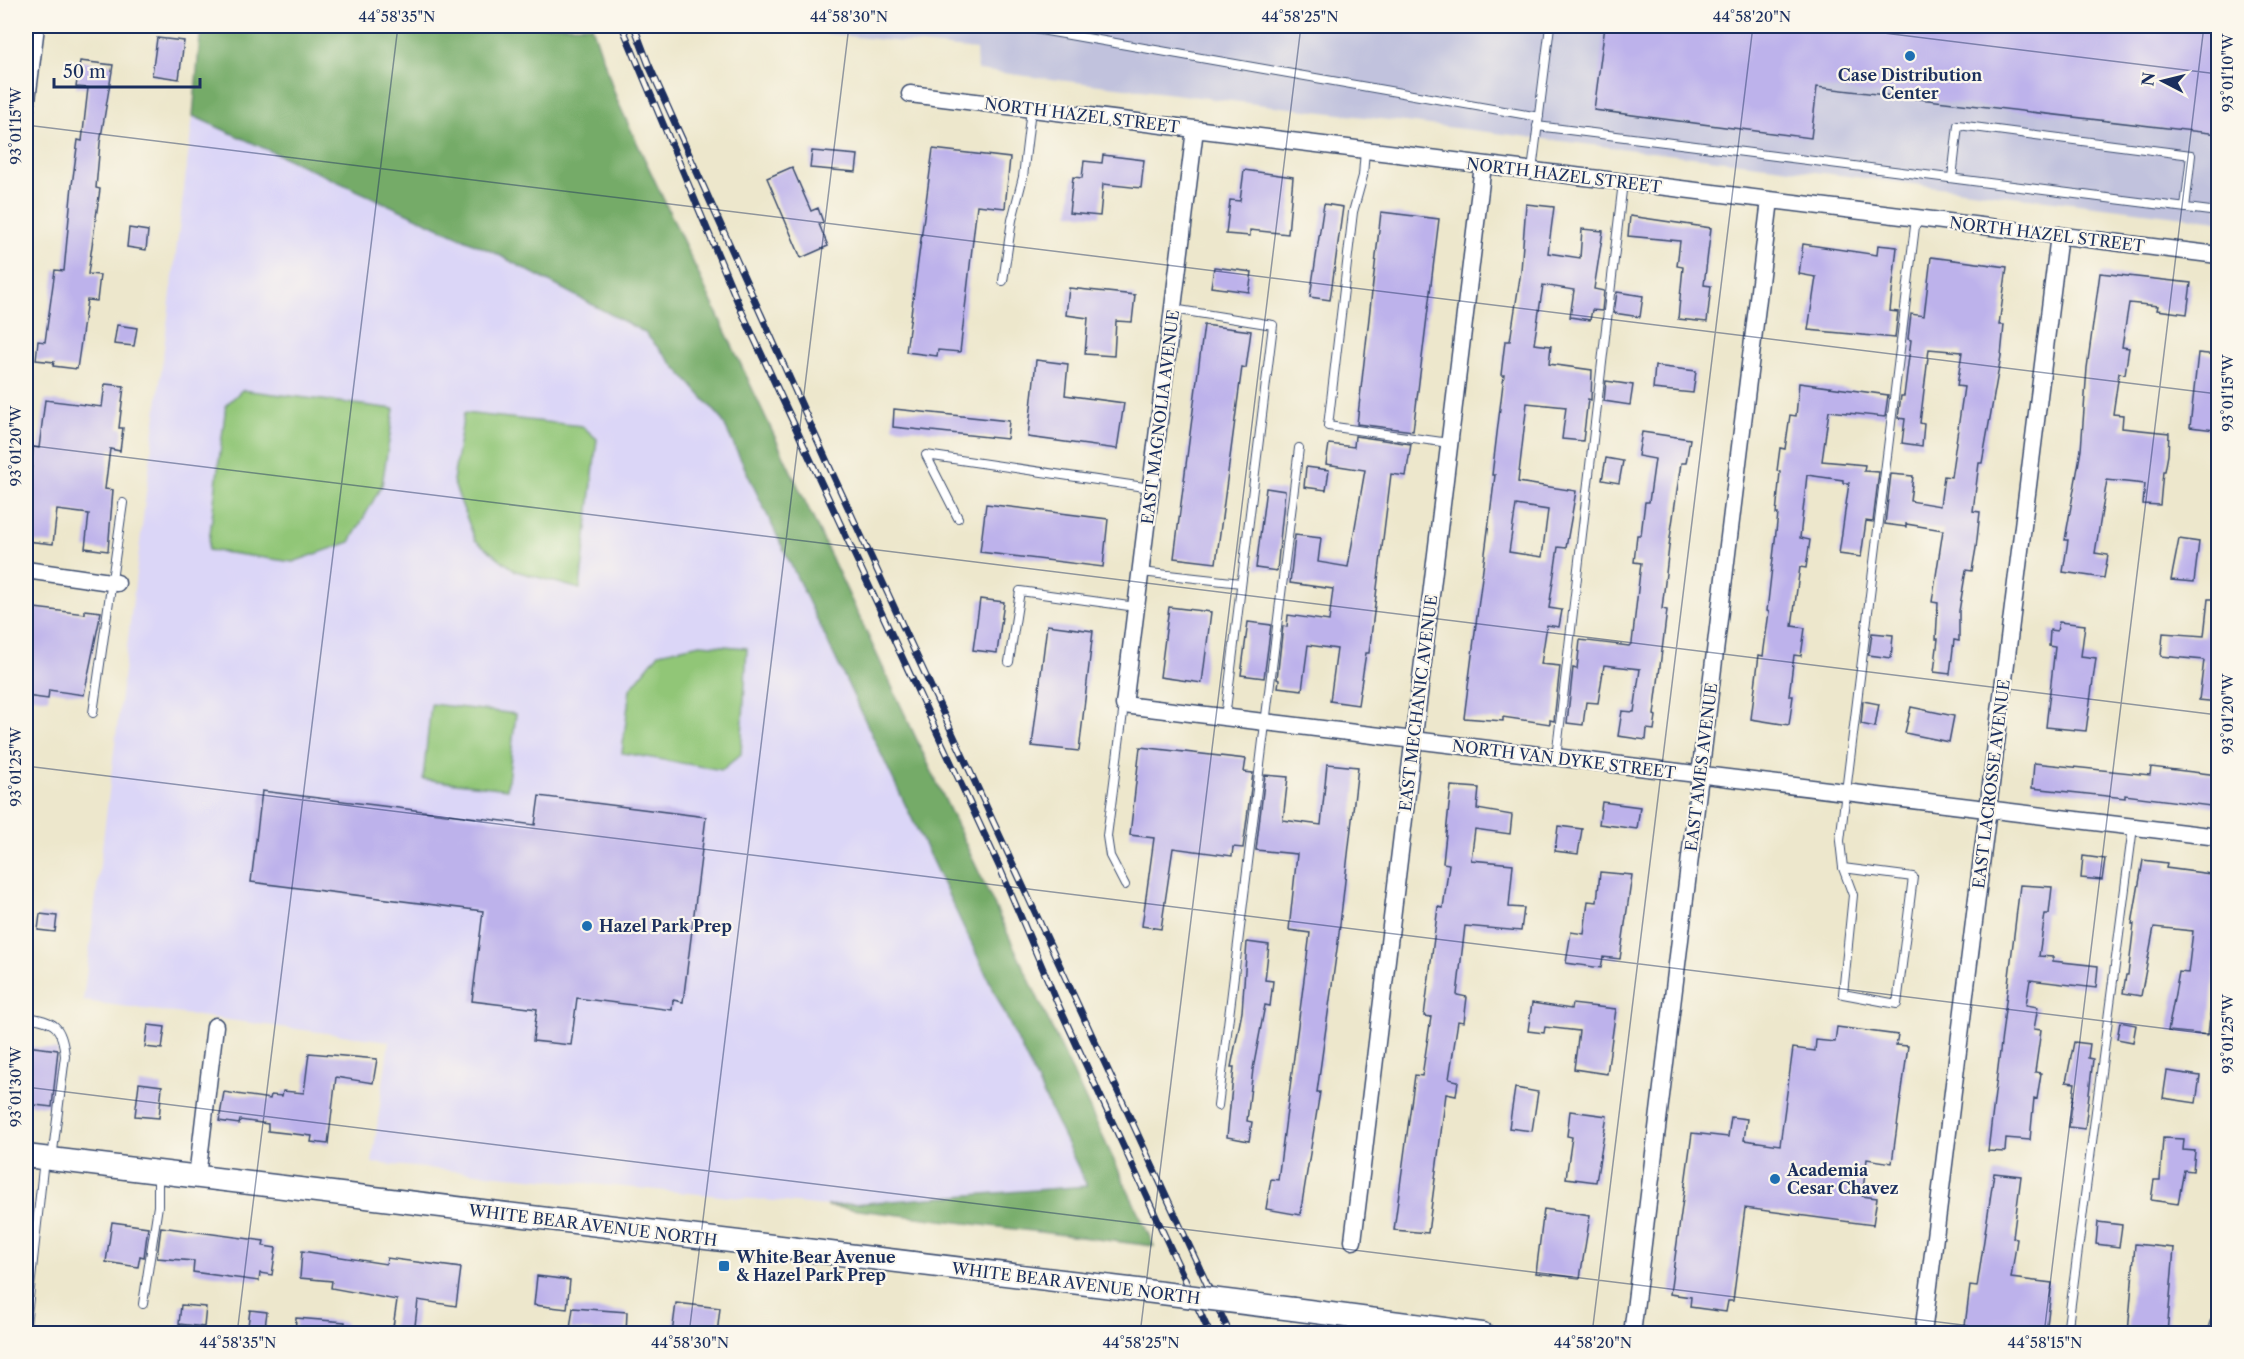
<svg xmlns="http://www.w3.org/2000/svg" width="2244" height="1359" viewBox="0 0 2244 1359" font-family="'Libre Caslon Text',serif">
<style>
.built{fill:#dbd6f7}
.industrial{fill:#c1c2dd}
.green{fill:#91c677;stroke:#567a6a;stroke-width:1.5}
.forest{fill:#74ab68;stroke:#486d63;stroke-width:1.5}
.building{fill:#bdb2eb;fill-rule:evenodd}
.lines{fill:none;stroke-linecap:round;stroke-linejoin:round}
.lane-casing{stroke:#3a4b6e;stroke-width:10}
.street-casing{stroke:#3a4b6e;stroke-width:19}
.secondary-casing{stroke:#3a4b6e;stroke-width:25}
.lane{stroke:#fff;stroke-width:8}
.street{stroke:#fff;stroke-width:16}
.secondary{stroke:#fff;stroke-width:22}
.rail-casing{stroke:#1b2f5e;stroke-width:7}
.rail{stroke:#fbf7ec;stroke-width:4.5;stroke-dasharray:14;stroke-linecap:butt}
.secondary-bridge-casing{stroke:#3a4b6e;stroke-width:25;stroke-linecap:butt}
.secondary-bridge{stroke:#fff;stroke-width:22}
.ticks{fill:none;stroke:#1b2f5e;stroke-width:1.5;stroke-opacity:0.45}
.poi-dot{fill:#1f6fb2;stroke:#fbf7ec;stroke-width:2}
.labels{text-anchor:middle;dominant-baseline:central;stroke-width:4.5;stroke-linejoin:round;paint-order:stroke}
.poi-label{font-size:16px;font-weight:bold;fill:#1b2f5e;stroke:#fbf7ec;text-anchor:start}
.street-label{font-size:16px;fill:#1b2f5e;stroke:#fbf7ec}
.neatline{fill:none;stroke:#1b2f5e;stroke-width:2}
.ticks-label{font-size:15px;text-anchor:middle;fill:#1b2f5e}
</style>
<rect width="100%" height="100%" fill="#fbf7ec"/>
<filter id="ink" filterUnits="userSpaceOnUse"><feTurbulence type="fractalNoise" baseFrequency=".0167" numOctaves="2"/><feDisplacementMap in="SourceGraphic" scale="12" xChannelSelector="R" yChannelSelector="G"/><feConvolveMatrix kernelMatrix="1 2 1 2 8 2 1 2 1" color-interpolation-filters="sRGB"/></filter>
<filter id="wash" filterUnits="userSpaceOnUse"><feTurbulence type="fractalNoise" baseFrequency=".008" numOctaves="4" result="noise"/><feDisplacementMap in="SourceGraphic" scale="24" xChannelSelector="R" yChannelSelector="G"/><feGaussianBlur stdDeviation="1.35" result="paint"/><feColorMatrix in="noise" values="0 0 0 0 0 0 0 0 0 0 0 0 0 0 0 0 0 1.4 0 .05"/><feComposite in="paint" operator="in"/></filter>
<g filter="url(#wash)">
<rect width="100%" height="100%" fill="#ede7cc"/>
<!-- built -->
<path class="built" d="M193 116 495 253 644 332 721 418 1087 1186 826 1206 372 1163 389 1041 83 1001Z"/>
<!-- industrial -->
<path class="industrial" d="M756 26H2218V221L977 70 976 50Z"/>
<!-- green -->
<path class="green" d="M242 390 394 409 382 485 350 542 293 562 208 550 226 405Z
M464 413 582 426 597 439 580 589 516 571 475 540 453 481Z
M700 644 747 648 741 754 722 770 622 753 630 689 659 653Z
M431 704 516 714 507 789 423 779Z"/>
<!-- forest -->
<path class="forest" d="M201 26H592L617 100 1154 1246 826 1206 1087 1186 721 418 644 332 495 253 193 116Z"/>
<g id="blocks">
<!-- building -->
<path class="building" d="M1605 26H2218V134L1817 87 1811 138 1594 110Z
M157 38 184 41 179 79 152 75Z
M80 61 113 65 100 143 96 188 100 189 88 274 100 275 97 301 87 300 77 369 53 366 54 362 36 360 38 341 45 342 55 270 64 271 72 185 78 140 82 141 88 88 76 87Z
M933 149 1010 158 1005 208 977 205 960 352 938 350 937 356 906 352Z
M812 151 858 155 856 172 810 168Z
M1103 155 1144 160 1141 188 1103 184 1100 216 1069 213 1073 177 1082 178 1084 161 1102 163Z
M792 167 811 211 818 208 823 222 819 224 828 246 801 258 767 178Z
M1244 170 1293 177 1288 234 1250 230V236L1226 234 1230 200 1240 201Z
M1324 204 1343 207 1330 300 1310 297Z
M1526 204 1554 207 1548 253 1580 258 1582 229 1603 231 1594 289 1604 291 1602 311 1592 310 1590 320 1570 317 1574 290 1543 285 1534 344 1551 346 1549 364 1592 370 1591 400 1588 399 1583 441 1562 439 1566 407 1527 403 1518 482 1576 491 1566 548 1558 547 1549 608 1562 610 1559 627 1547 625 1541 664 1560 666 1554 721 1550 720V724L1503 717V721L1464 718 1495 475H1492L1504 375H1501L1505 341H1510L1521 271ZM1516 505 1548 510 1542 557 1509 552Z
M1381 212 1439 219 1413 431 1357 424Z
M1630 216 1711 228 1704 285 1711 286 1707 322 1678 319 1683 267 1677 266 1680 241 1628 236Z
M129 228 148 231 146 250 127 247Z
M1803 244 1877 255 1878 245 1897 247 1890 311 1898 312 1895 338 1808 330 1816 277 1799 274Z
M1931 257 2007 267 1999 325H2004L2001 356 1982 463H1979L1973 511 1980 512 1976 548 1972 571 1966 570 1959 611V641L1954 640 1950 674 1934 672 1938 639H1936L1938 603 1932 602 1943 530 1906 524V527L1885 524 1891 474 1913 476 1910 501 1940 506 1944 476 1951 477 1964 387 1957 386 1962 352 1929 349 1920 423 1924 424 1922 446 1902 443 1905 419 1898 418 1901 396H1904L1911 340 1908 339 1911 314 1924 316Z
M1214 267 1252 272 1249 292 1211 287Z
M2100 273 2191 283 2187 314 2157 310 2158 306 2129 303 2122 347 2129 348 2125 374 2119 373 2113 414 2123 415 2122 428 2169 433 2168 455 2165 471H2163L2160 505 2143 504 2145 484 2107 480 2095 553 2108 555 2104 578 2063 572 2068 540H2065L2081 450 2087 368Z
M1069 288 1135 295 1132 322 1116 321 1114 356 1085 354 1088 318 1066 315Z
M1617 292 1643 296 1640 317 1614 313Z
M117 325 137 328 134 346 114 344Z
M1204 325 1251 331 1246 368 1242 367 1216 563 1174 558Z
M2198 353 2218 355 2215 430 2190 427Z
M1036 360 1068 364 1065 395 1124 403 1117 449 1028 437Z
M1655 366 1696 371 1693 393 1653 389Z
M1606 381 1633 385 1630 405 1604 401Z
M1799 383 1888 395 1885 417 1829 411 1822 461 1865 465 1864 471 1879 472 1873 522 1866 521 1861 557 1839 554 1849 483H1843V480L1807 475 1800 538 1810 540 1806 568 1800 567 1792 626 1805 628 1801 656 1794 655 1789 696H1793L1789 725 1751 719 1759 655 1763 656 1769 612 1767 611 1778 514H1776L1780 472 1777 471 1780 448 1785 449 1790 415 1796 416Z
M105 384 124 386 119 428H123L120 451 110 449 105 489 113 490 108 551 85 548 89 514 57 510 53 544 26 541 33 447 39 448 45 400 102 407Z
M894 409 1009 421 1007 439 893 427Z
M1642 432 1690 439 1686 463H1681L1670 538 1662 609 1667 610 1654 715 1656 716 1654 730 1647 729 1646 740 1618 736 1622 711 1634 712 1640 669 1604 665 1598 703 1586 702 1583 725 1567 723 1573 668 1577 669 1580 640 1629 646 1632 643 1641 563 1634 562 1637 535H1641L1645 502H1649L1655 459 1638 456Z
M1355 436 1411 444 1406 476 1391 474 1369 653H1366L1358 705 1330 701 1337 649 1308 645 1302 690 1278 687 1279 680 1277 679 1283 626 1287 627 1288 615 1329 621 1333 589 1290 583 1295 535 1321 538 1318 562 1348 567 1365 470 1326 464 1329 444 1354 447Z
M1606 458 1623 461 1619 483 1602 480Z
M1306 467 1329 470 1326 490 1304 487Z
M1266 488 1285 491 1277 571 1256 568Z
M986 504 1108 519 1103 567 980 552Z
M2179 539 2199 542 2194 582 2171 580Z
M980 599 1004 602 997 653 973 650Z
M2208 599H2218V702L2199 700 2204 660 2161 656 2163 633 2204 636Z
M26 607 85 614V610L101 612 84 695 49 690 48 699 26 696Z
M1169 607 1211 612 1202 683 1160 677Z
M1248 622 1271 625 1264 678 1241 675Z
M2059 622 2085 625 2081 656 2096 658 2086 731 2046 727 2055 647 2049 646 2050 630 2057 631Z
M1047 625 1093 631 1079 751 1032 746Z
M1872 633 1893 635 1891 658 1869 655Z
M1863 701 1879 704 1875 727 1861 724Z
M1911 707 1954 716 1949 742 1905 733Z
M1140 747 1246 759 1244 772 1253 773 1243 848 1233 847 1232 856 1173 848 1161 929 1142 926 1154 838 1130 835Z
M2034 763 2150 775 2151 767 2218 775V807L2125 795V798L2032 788Z
M1327 764 1358 767 1338 942 1317 1092H1320L1300 1215 1266 1209 1271 1179 1278 1180 1310 933 1289 930 1297 854 1256 850 1265 775 1288 777 1283 820 1321 825Z
M1451 786 1479 788 1477 809 1512 815 1510 834 1475 829 1471 860 1513 864 1509 907 1524 908 1521 931 1465 926 1457 995 1467 997 1464 1022 1458 1021 1449 1079 1458 1081 1456 1096 1446 1094 1428 1233 1394 1230 1415 1075 1422 1076 1431 1017 1424 1016 1438 907 1443 908 1449 864 1443 863Z
M262 791 535 825 539 796 706 817 683 1002 673 1000 672 1010 577 998 571 1045 533 1041 537 1009 472 1001 483 911 251 882Z
M1602 802 1640 807 1637 829 1599 824Z
M1558 826 1582 829 1578 854 1555 851Z
M2083 856 2105 859 2102 880 2081 878Z
M2143 860 2167 863 2166 868 2218 875V938L2208 1035 2168 1031 2179 972 2188 973 2193 931 2154 927 2141 996 2123 993 2126 975H2128L2134 924H2132Z
M1600 872 1632 875 1620 959 1603 957 1601 968 1566 963 1571 932 1584 934 1588 901 1597 902Z
M2020 885 2052 887 2049 914H2045L2039 956 2053 957V961L2098 966 2096 988 2030 980 2026 1005 2038 1007 2034 1029 2041 1030 2035 1072 2041 1073 2037 1099 2034 1098 2030 1140 2006 1138 2005 1152 1988 1151Z
M40 914 57 916 55 932 38 930Z
M1247 942 1269 945 1265 980 1273 981 1270 1006 1265 1005 1253 1069 1247 1121 1252 1122 1249 1141 1227 1137 1234 1067H1231L1242 1012Z
M1532 1003 1571 1009 1572 1004 1616 1009 1607 1074 1574 1069 1579 1031 1545 1027 1544 1033 1528 1031Z
M2120 1022 2136 1025 2133 1042 2117 1039Z
M148 1025 165 1027 162 1049 145 1047Z
M1837 1027 1898 1035 1896 1045 1908 1046 1892 1163 1867 1159 1862 1196 1877 1198 1873 1225 1745 1208 1733 1301H1728L1726 1312 1690 1307 1691 1297 1670 1294 1692 1133 1728 1137 1731 1117 1747 1119 1744 1140 1780 1145 1793 1048 1815 1051 1816 1040 1835 1042Z
M2074 1042 2090 1044 2088 1058 2093 1059 2085 1129 2069 1127 2075 1083 2066 1082Z
M26 1046 58 1050 52 1107 26 1104Z
M309 1053 377 1059 373 1083 336 1077 328 1144 311 1142 312 1136 268 1131V1124L240 1120 239 1124 219 1121 224 1092 270 1099 271 1095 282 1096 283 1091 304 1093Z
M2167 1071 2200 1076 2196 1103 2163 1098Z
M139 1083 162 1086 159 1118 135 1116Z
M1515 1088 1538 1092 1532 1131 1509 1128Z
M1570 1111 1607 1116 1596 1182 1566 1178 1572 1137 1567 1136Z
M2163 1138 2184 1139 2183 1150 2195 1151 2193 1171 2184 1170 2178 1204 2151 1200 2154 1180H2160Z
M1994 1173 2021 1176 2013 1238 2017 1239 2011 1278 2052 1283 2046 1334H1964L1970 1286 1977 1287Z
M1544 1209 1590 1216 1580 1278 1536 1273Z
M112 1222 148 1227 144 1257 140 1256 138 1267 106 1262Z
M2098 1222 2122 1225 2119 1247 2096 1244Z
M161 1227 264 1241 263 1246 276 1248 272 1275 260 1273 259 1281 229 1277 193 1272 194 1261 157 1258Z
M2135 1244 2174 1248 2167 1334H2128Z
M302 1251 386 1264 387 1258 461 1268 456 1306 418 1300 414 1334H392L397 1300 331 1288 332 1281 300 1278Z
M537 1276 570 1280 567 1309 534 1305Z
M676 1303 720 1308 717 1334H672Z
M181 1305 206 1307 204 1327 179 1324Z
M573 1308 627 1312 626 1334 570 1329Z
M250 1310 267 1312 264 1334H247Z
M296 1318 345 1322 344 1334H295Z"/>
</g>
</g>
<g filter="url(#ink)">
<use href="#blocks" fill-opacity="0" stroke="#3a4b6e" stroke-width="1.5"/>
<g class="lines">
<!-- lane casing -->
<g class="lane-casing">
<path id="lane" d="M1018 26 1539 117
M1537 126 2218 212
M1365 150 1363 176 1353 212 1328 426 1449 443
M1532 171 1550 26
M1952 178 1958 125 2191 155 2185 208
M1003 281 1012 220 1023 177 1031 109
M1173 309 1273 325 1225 718
M958 518 926 455 1151 488
M1141 572 1241 583
M1009 662 1020 591 1136 607
M1124 705 1107 836 1110 856 1125 885
M93 713 123 503
M1556 758 1623 182
M1843 868 1913 877 1897 1004 1843 994 1853 895 1843 868 1840 841 1916 218
M26 1017C55 1021 62 1026 65 1056L52 1159
M1218 1106 1299 448
M143 1304 158 1206V1172
M26 1325 44 1159
M2067 1334 2133 827"/>
</g>
<!-- street casing -->
<g class="street-casing">
<path id="street" d="M910 94 2218 255
M26 108 36 26
M1195 129 1124 705 2218 837
M26 570 117 583
M197 1177 215 1026
M1353 1241 1483 165
M1632 1334 1770 200
M1923 1334 2059 235
M2217 1334 2218 1325"/>
</g>
<!-- secondary casing -->
<g class="secondary-casing">
<path id="secondary" d="M26 1156 1129 1289
M1293 1309 1482 1334"/>
</g>
<!-- lane -->
<use href="#lane" class="lane"/>
<!-- street -->
<use href="#street" class="street"/>
<!-- secondary -->
<use href="#secondary" class="secondary"/>
<!-- rail casing -->
<g class="rail-casing">
<path id="rail" d="M622 26 741 310 999 866 1057 1002 1210 1334
M634 26 648 63 834 477 1230 1334"/>
</g>
<!-- rail -->
<use href="#rail" class="rail"/>
<!-- secondary-bridge casing -->
<g class="secondary-bridge-casing">
<path id="secondary-bridge" d="M1129 1289 1293 1309"/>
</g>
<!-- secondary-bridge -->
<use href="#secondary-bridge" class="secondary-bridge"/>
</g>
</g>
<!-- ticks -->
<path class="ticks" d="M1827 26 2218 74M26 125 2218 394M26 445 2218 715M26 766 2218 1035M26 1087 2037 1334M237 1334 398 26M689 1334 849 26M1140 1334 1301 26M1592 1334 1753 26M2044 1334 2204 26"/>
<!-- markers -->
<g class="poi-dot">
<circle cx="1910" cy="56" r="6"/>
<circle cx="587" cy="926" r="6"/>
<circle cx="1775" cy="1179" r="6"/>
<rect x="718" y="1260" width="12" height="12" rx="3"/>
</g>
<g class="labels">
<!-- poi labels -->
<g class="poi-label">
<text x="1910" y="75" text-anchor="middle">Case Distribution<tspan x="1910" dy="18">Center</tspan></text>
<text x="599" y="926">Hazel Park Prep</text>
<text x="1787" y="1170">Academia<tspan x="1787" dy="18">Cesar Chavez</tspan></text>
<text x="736" y="1257">White Bear Avenue<tspan x="736" dy="18">&amp; Hazel Park Prep</tspan></text>
</g>
<!-- street labels -->
<g class="street-label">
<text transform="translate(1082 115) rotate(7)">NORTH HAZEL STREET</text>
<text transform="translate(1564 175) rotate(7)">NORTH HAZEL STREET</text>
<text transform="translate(2047 234) rotate(7)">NORTH HAZEL STREET</text>
<text transform="translate(1160 417) rotate(-83)">EAST MAGNOLIA AVENUE</text>
<text transform="translate(1418 703) rotate(-83)">EAST MECHANIC AVENUE</text>
<text transform="translate(1564 759) rotate(7)">NORTH VAN DYKE STREET</text>
<text transform="translate(1701 767) rotate(-83)">EAST AMES AVENUE</text>
<text transform="translate(1991 784) rotate(-83)">EAST LACROSSE AVENUE</text>
<text transform="translate(593 1225) rotate(7)">WHITE BEAR AVENUE NORTH</text>
<text transform="translate(1076 1283) rotate(7)">WHITE BEAR AVENUE NORTH</text>
</g>
</g>
<!-- margin -->
<rect width="2244" height="1359" fill="none" stroke="#fbf7ec" stroke-width="66"/>
<!-- north arrow -->
<g transform="translate(2163 81) rotate(277)" stroke="#fbf7ec" stroke-width="4.5" paint-order="stroke">
<path d="M0-4.5L10 22L0 15L-10 22Z" fill="#1b2f5e"/>
<text y="-9" font-size="16" font-weight="bold" text-anchor="middle" fill="#1b2f5e">N</text>
</g>
<!-- scale -->
<path d="M54 78v9h146v-9" fill="none" stroke="#1b2f5e" stroke-width="3"/>
<text x="63" y="78" font-size="18" fill="#1b2f5e" stroke="#fbf7ec" stroke-width="4.5" paint-order="stroke">50 m</text>
<rect x="33" y="33" width="2178" height="1293" class="neatline"/>
<g class="ticks-label">
<text x="397" y="22">44°58'35"N</text>
<text x="849" y="22">44°58'30"N</text>
<text x="1300" y="22">44°58'25"N</text>
<text x="1752" y="22">44°58'20"N</text>
<text transform="translate(2228 73) rotate(-90)" y="5">93°01'10"W</text>
<text transform="translate(16 126) rotate(-90)" y="5">93°01'15"W</text>
<text transform="translate(2228 393) rotate(-90)" y="5">93°01'15"W</text>
<text transform="translate(16 446) rotate(-90)" y="5">93°01'20"W</text>
<text transform="translate(2228 714) rotate(-90)" y="5">93°01'20"W</text>
<text transform="translate(16 767) rotate(-90)" y="5">93°01'25"W</text>
<text transform="translate(2228 1034) rotate(-90)" y="5">93°01'25"W</text>
<text transform="translate(16 1087) rotate(-90)" y="5">93°01'30"W</text>
<text x="238" y="1348">44°58'35"N</text>
<text x="690" y="1348">44°58'30"N</text>
<text x="1141" y="1348">44°58'25"N</text>
<text x="1593" y="1348">44°58'20"N</text>
<text x="2045" y="1348">44°58'15"N</text>
</g>
</svg>
